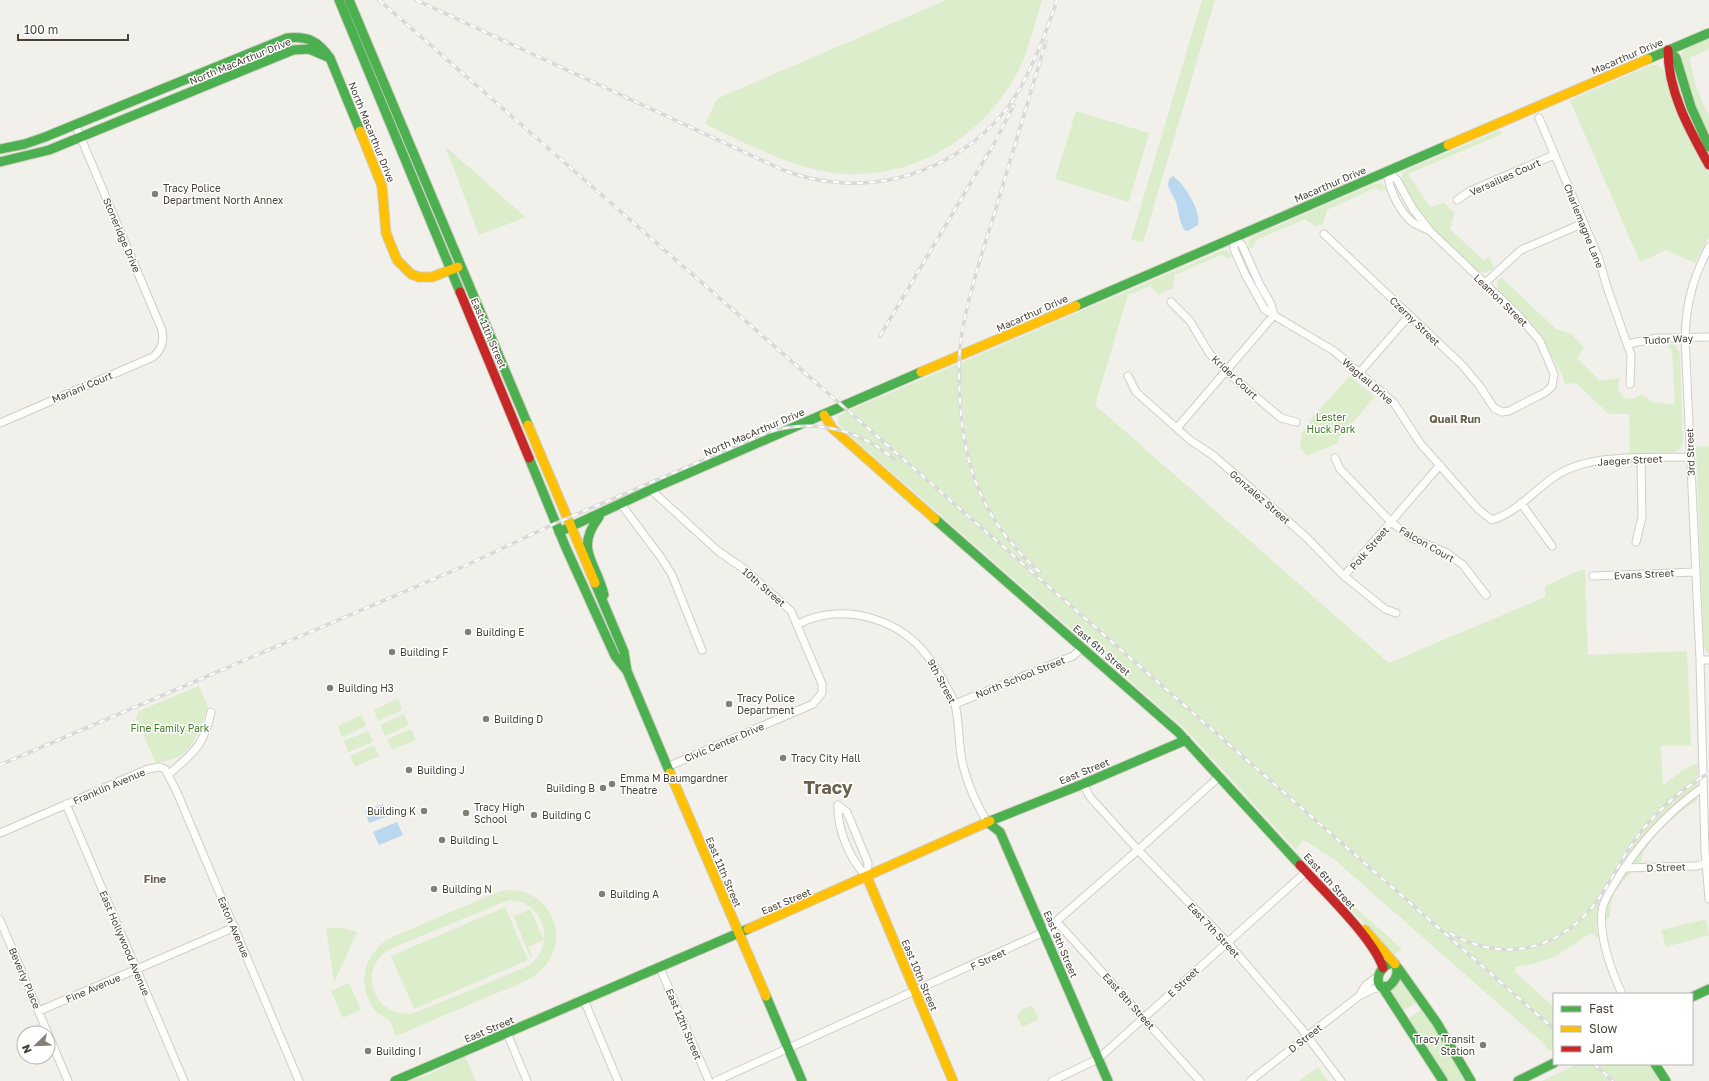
<svg xmlns="http://www.w3.org/2000/svg" width="1709" height="1081" viewBox="0 0 1709 1081" font-family="'Golos Text',sans-serif">
<style>
.green{fill:#dcedcb;fill-rule:evenodd}
.water{fill:#bad7f0}
.lines{fill:none;stroke-linecap:round;stroke-linejoin:round}
.street-casing{stroke:#cfcec8;stroke-width:9}
.fast-casing{stroke:#d1cec2;stroke-width:11}
.slow-casing{stroke:#d1cec2;stroke-width:11}
.jam-casing{stroke:#d1cec2;stroke-width:11}
.street{stroke:#fdfdfc;stroke-width:7}
.fast{stroke:#4caf50;stroke-width:9}
.slow{stroke:#ffc107;stroke-width:9}
.jam{stroke:#c62828;stroke-width:9}
.rail-casing{stroke:#d9d9d8;stroke-width:3.5}
.rail{stroke:#fff;stroke-width:2;stroke-dasharray:6;stroke-linecap:butt}
.poi-dot{fill:#837f75;stroke:#fff;stroke-width:1.5}
.labels{text-anchor:middle;dominant-baseline:central;stroke-width:3;stroke-linejoin:round;paint-order:stroke}
.street-label{font-size:10px;fill:#484236;stroke:#fff}
.poi-label{font-size:10px;fill:#484236;stroke:#fff;text-anchor:start}
.park-label{font-size:10px;fill:#417c27;stroke:#fff}
.neighbourhood-label{font-size:11px;font-weight:bold;fill:#6b614d;stroke:#fff}
.town-label{font-size:18px;font-weight:bold;fill:#6b614d;stroke:#fff}
</style>
<rect width="100%" height="100%" fill="#f1f0eb"/>
<!-- green -->
<path class="green" d="M946 0H1042C1034 26 1028 54 1015 77 976 146 896 188 818 170 778 161 742 141 705 124L716 101 721 97Z
M1202 0H1215L1143 243 1131 239Z
M1709 39V49L1689 58 1697 90 1709 116V136L1691 94 1681 55 1685 49Z
M1651 65H1657L1663 69 1688 136 1709 174V237L1695 263 1666 250 1640 262 1570 100Z
M1076 111 1149 133 1129 202 1055 179Z
M1500 130 1502 134 1408 174 1430 207 1444 203 1455 213 1450 229 1484 261 1488 256 1494 267C1489 272 1485 274 1477 272 1456 251 1407 207 1401 179L1402 174 1406 170Z
M445 146 523 215 526 217 479 235Z
M1374 184H1382L1387 189 1382 191 1375 188 1327 210 1323 224 1316 227 1305 219 1256 240 1253 248 1248 249 1249 240 1254 236Z
M1226 250 1233 256 1229 258 1221 255 1175 275 1173 289 1164 291 1159 295 1150 286 1128 295 1095 405 1389 663 1545 597V586L1580 570H1585L1588 655 1687 651 1691 745 1661 746 1663 785 1686 768 1698 763 1697 800C1682 809 1662 828 1651 841 1648 845 1645 850 1642 854 1641 857 1642 860 1640 863 1623 883 1610 888 1610 917L1596 925 1599 939 1591 933 1556 956 1537 963 1516 967 1515 972 1554 1007V1051L1548 1050 1542 1042 1335 860 1304 840 1295 849 1186 730 847 433 838 423 839 416 843 413 1221 251Z
M1501 277 1556 329 1570 333 1584 347 1577 358 1600 381 1619 378 1618 390 1624 398 1633 399 1641 394 1654 403 1675 404 1672 351 1668 347V344L1675 345 1680 353 1683 443 1680 449 1674 452 1630 454 1629 414H1609L1576 383 1565 384 1562 375 1540 335 1530 322 1498 290 1497 283Z
M1350 376 1375 397 1337 440 1338 444C1331 444 1316 453 1308 456L1300 449 1302 432 1308 428 1309 421Z
M1709 446V655L1704 647 1696 447Z
M199 686 208 707C196 738 193 758 156 763L136 718 139 711Z
M398 699 402 710 378 721 374 710Z
M404 714 409 725 385 736 380 725Z
M362 715 366 726 342 737 338 726Z
M411 729 416 740 392 750 387 739Z
M368 731 373 742 348 752 344 741Z
M374 745 379 756 355 767 350 756Z
M1320 867V872L1331 881 1334 880 1331 886 1402 949 1394 954 1387 947 1386 948 1318 874 1317 870Z
M508 890C527 890 542 898 551 915 560 932 557 954 543 968 530 982 509 988 492 995 460 1009 428 1022 396 1036 394 1032 393 1025 390 1021 386 1017 379 1015 375 1010 356 985 363 956 388 939L500 891ZM509 900C547 901 558 951 524 968L414 1013C373 1020 355 967 392 948Z
M505 907 528 960 414 1009 391 956Z
M530 909 544 940 528 947 532 956H530L512 913 515 916Z
M1706 919 1709 935 1666 947 1661 930Z
M326 928H342L357 932 334 983Z
M1400 976 1419 1001 1406 1009H1401L1389 990Z
M349 983 361 1010 343 1018 331 991Z
M1031 1006 1033 1007 1039 1019 1022 1027 1017 1016 1023 1009Z
M1423 1008 1466 1081H1446L1408 1019Z
M465 1056 476 1081H408L428 1075Z
M1577 1064H1650L1661 1081H1542Z
M1318 1067 1328 1081H1299Z"/>
<!-- water -->
<path class="water" d="M1173 176C1184 183 1202 212 1198 225L1188 231 1184 230 1180 220 1176 202 1168 186 1169 179Z
M383 804 388 816 369 823 365 811Z
M397 822 403 835 379 845 373 832Z"/>
<g class="lines">
<!-- street casing -->
<g class="street-casing">
<path id="street" d="M1539 118 1598 256 1607 287 1631 355 1630 384
M1387 171C1389 189 1398 209 1411 221 1415 225 1423 227 1428 230
M1457 200 1470 191 1554 155
M1324 234 1462 365 1479 385 1494 408 1502 412 1509 411 1546 392 1552 386 1554 374 1540 341 1518 315 1430 231 1413 209 1397 180 1387 171
M1233 238 1234 249 1245 274 1265 310 1334 351 1394 403 1420 443 1479 510 1492 520C1518 512 1535 489 1557 475 1592 453 1651 458 1690 457
M1233 238 1242 245 1260 285 1271 304 1274 315
M1709 247C1693 278 1686 303 1685 338L1700 660 1705 851 1709 899
M1485 283 1521 250 1584 223
M1171 302 1190 321 1209 353 1227 372 1281 418 1296 422
M1628 344 1657 338 1709 337
M1360 372 1409 316
M1128 376 1136 392 1190 440 1214 456 1306 537 1344 576 1385 609 1396 613
M0 423 153 357C162 349 164 342 162 330L75 124
M1177 428 1274 315
M1335 458 1340 469 1391 522 1412 538 1447 553 1463 565 1486 595
M650 489 718 551 744 569 791 611 822 684V693L813 704 667 767
M1521 503 1552 546
M621 504 662 559 672 575 702 650
M1636 542 1642 517 1641 458
M1344 576 1440 465
M1593 576 1695 572
M798 624C822 612 846 611 871 618 907 628 929 652 945 684 949 692 955 700 956 709 960 729 958 749 964 769 969 788 977 805 987 822
M1700 660H1709
M955 704 1073 656 1082 648
M169 774C193 753 204 746 211 712
M1083 784 1090 797 1138 850 1227 942 1301 1028 1341 1081
M66 804 184 1081
M838 805 847 812 868 863 867 877
M838 805C837 829 850 860 867 877
M0 833 148 769 159 767 165 769 176 790 299 1081
M1624 868 1696 866 1709 863
M0 920 68 1081
M1057 922 1200 1081
M659 966 709 1081
M1622 994C1611 970 1599 938 1602 911 1603 900 1611 890 1616 881 1639 843 1668 812 1703 787
M1359 996 1366 985 1377 977
M584 1000 618 1081
M39 1011 235 927
M507 1033 527 1081
M716 1081 1044 932 1138 850 1220 776
M1052 1081 1098 1059 1307 871
M1250 1081 1359 996 1373 989 1381 987"/>
</g>
<!-- fast casing -->
<g class="fast-casing">
<path id="fast" d="M339 0 460 292
M349 0 528 425
M1668 50 1676 58 1691 107 1709 147
M1648 59 1709 33
M0 149 25 144 45 137 287 38C308 36 318 41 330 58L360 131
M0 162 49 150 293 50 309 49 330 58
M1076 306 1448 145
M529 458 566 548 615 656 627 671 670 773
M599 517C574 550 596 561 604 595
M935 519 1178 732 1300 865
M559 532 663 484 921 372
M595 583 624 652 627 671
M990 821 1083 784 1186 740
M987 822 1000 832 1108 1081
M1391 963 1395 964C1400 973 1396 980 1389 986L1381 987C1374 978 1381 967 1391 963Z
M1398 968 1437 1023 1471 1081
M1383 988 1443 1081
M766 996 802 1081
M1692 997 1709 989
M1655 1064 1666 1081
M395 1081 748 929
M1518 1081 1554 1063"/>
</g>
<!-- slow casing -->
<g class="slow-casing">
<path id="slow" d="M360 131 382 186 386 233 397 260 411 274 419 277H432L458 267
M1448 145 1648 59
M921 372 1076 306
M824 415 832 428 935 519
M528 425 595 583
M670 773 766 996
M867 877 953 1081
M748 929 990 821
M1365 930 1395 964"/>
</g>
<!-- jam casing -->
<g class="jam-casing">
<path id="jam" d="M1668 50C1668 92 1689 129 1709 165
M460 292 529 458
M1300 865C1322 889 1374 939 1383 968"/>
</g>
<!-- street -->
<use href="#street" class="street"/>
<!-- fast -->
<use href="#fast" class="fast"/>
<!-- slow -->
<use href="#slow" class="slow"/>
<!-- jam -->
<use href="#jam" class="jam"/>
<!-- rail casing -->
<g class="rail-casing">
<path id="rail" d="M379 0 1554 1029
M416 0 783 170C863 201 955 176 1008 107 1028 80 1046 33 1057 0
M880 336 995 142 1014 105
M1040 572C987 526 964 472 960 402 959 381 958 360 961 339 968 294 983 251 996 208 1013 152 1029 97 1046 42
M0 765 469 564 556 523 769 432C814 418 858 429 894 459
M1450 933C1502 963 1557 951 1594 905 1611 883 1622 856 1640 833 1659 809 1683 788 1709 773
M1594 1064 1613 1081"/>
</g>
<!-- rail -->
<use href="#rail" class="rail"/>
</g>
<!-- markers -->
<g class="poi-dot">
<circle cx="155" cy="194" r="4"/>
<circle cx="468" cy="632" r="4"/>
<circle cx="392" cy="652" r="4"/>
<circle cx="330" cy="688" r="4"/>
<circle cx="729" cy="704" r="4"/>
<circle cx="486" cy="719" r="4"/>
<circle cx="783" cy="758" r="4"/>
<circle cx="409" cy="770" r="4"/>
<circle cx="612" cy="784" r="4"/>
<circle cx="603" cy="788" r="4"/>
<circle cx="424" cy="811" r="4"/>
<circle cx="466" cy="813" r="4"/>
<circle cx="534" cy="815" r="4"/>
<circle cx="442" cy="840" r="4"/>
<circle cx="434" cy="889" r="4"/>
<circle cx="602" cy="894" r="4"/>
<circle cx="1483" cy="1045" r="4"/>
<circle cx="368" cy="1051" r="4"/>
</g>
<g class="labels">
<!-- street labels -->
<g class="street-label">
<text transform="translate(1627 56) rotate(-23)">Macarthur Drive</text>
<text transform="translate(240 61) rotate(-22)">North MacArthur Drive</text>
<text transform="translate(372 132) rotate(68)">North Macarthur Drive</text>
<text transform="translate(1505 177) rotate(-24)">Versailles Court</text>
<text transform="translate(1330 184) rotate(-23)">Macarthur Drive</text>
<text transform="translate(1584 226) rotate(68)">Charlemagne Lane</text>
<text transform="translate(122 235) rotate(67)">Stoneridge Drive</text>
<text transform="translate(1501 300) rotate(44)">Leamon Street</text>
<text transform="translate(1032 313) rotate(-24)">Macarthur Drive</text>
<text transform="translate(1415 321) rotate(44)">Czerny Street</text>
<text transform="translate(489 333) rotate(67)">East 11th Street</text>
<text transform="translate(1668 339) rotate(-3)">Tudor Way</text>
<text transform="translate(1235 377) rotate(43)">Krider Court</text>
<text transform="translate(1368 381) rotate(41)">Wagtail Drive</text>
<text transform="translate(82 387) rotate(-23)">Mariani Court</text>
<text transform="translate(754 432) rotate(-23)">North MacArthur Drive</text>
<text transform="translate(1690 452) rotate(-92)">3rd Street</text>
<text transform="translate(1630 460) rotate(-3)">Jaeger Street</text>
<text transform="translate(1260 497) rotate(41)">Gonzalez Street</text>
<text transform="translate(1427 544) rotate(30)">Falcon Court</text>
<text transform="translate(1369 548) rotate(-49)">Polk Street</text>
<text transform="translate(1644 574) rotate(-3)">Evans Street</text>
<text transform="translate(764 587) rotate(41)">10th Street</text>
<text transform="translate(1102 650) rotate(41)">East 6th Street</text>
<text transform="translate(1020 677) rotate(-22)">North School Street</text>
<text transform="translate(942 681) rotate(62)">9th Street</text>
<text transform="translate(724 742) rotate(-23)">Civic Center Drive</text>
<text transform="translate(1084 771) rotate(-22)">East Street</text>
<text transform="translate(109 786) rotate(-23)">Franklin Avenue</text>
<text transform="translate(1666 867) rotate(-2)">D Street</text>
<text transform="translate(724 872) rotate(67)">East 11th Street</text>
<text transform="translate(1330 881) rotate(48)">East 6th Street</text>
<text transform="translate(786 901) rotate(-23)">East Street</text>
<text transform="translate(234 927) rotate(67)">Eaton Avenue</text>
<text transform="translate(1214 930) rotate(47)">East 7th Street</text>
<text transform="translate(125 943) rotate(67)">East Hollywood Avenue</text>
<text transform="translate(1061 944) rotate(67)">East 9th Street</text>
<text transform="translate(988 959) rotate(-25)">F Street</text>
<text transform="translate(920 975) rotate(67)">East 10th Street</text>
<text transform="translate(25 978) rotate(67)">Beverly Place</text>
<text transform="translate(1183 982) rotate(-43)">E Street</text>
<text transform="translate(93 988) rotate(-23)">Fine Avenue</text>
<text transform="translate(1129 1001) rotate(48)">East 8th Street</text>
<text transform="translate(684 1024) rotate(67)">East 12th Street</text>
<text transform="translate(489 1029) rotate(-23)">East Street</text>
<text transform="translate(1305 1038) rotate(-38)">D Street</text>
</g>
<!-- poi labels -->
<g class="poi-label">
<text x="163" y="188">Tracy Police<tspan x="163" dy="12">Department North Annex</tspan></text>
<text x="476" y="632">Building E</text>
<text x="400" y="652">Building F</text>
<text x="338" y="688">Building H3</text>
<text x="737" y="698">Tracy Police<tspan x="737" dy="12">Department</tspan></text>
<text x="494" y="719">Building D</text>
<text x="791" y="758">Tracy City Hall</text>
<text x="417" y="770">Building J</text>
<text x="620" y="778">Emma M Baumgardner<tspan x="620" dy="12">Theatre</tspan></text>
<text x="595" y="788" text-anchor="end">Building B</text>
<text x="474" y="807">Tracy High<tspan x="474" dy="12">School</tspan></text>
<text x="416" y="811" text-anchor="end">Building K</text>
<text x="542" y="815">Building C</text>
<text x="450" y="840">Building L</text>
<text x="442" y="889">Building N</text>
<text x="610" y="894">Building A</text>
<text x="1475" y="1039" text-anchor="end">Tracy Transit<tspan x="1475" dy="12">Station</tspan></text>
<text x="376" y="1051">Building I</text>
</g>
<!-- park labels -->
<g class="park-label">
<text x="1331" y="417">Lester<tspan x="1331" dy="12">Huck Park</tspan></text>
<text x="170" y="728">Fine Family Park</text>
</g>
<!-- neighbourhood labels -->
<g class="neighbourhood-label">
<text x="1455" y="418">Quail Run</text>
<text x="155" y="878">Fine</text>
</g>
<!-- town labels -->
<g class="town-label">
<text x="828" y="787">Tracy</text>
</g>
</g>
<!-- legend -->
<rect x="1553" y="993" width="140" height="72" fill="#ffffff" stroke="#b6b3af"/>
<rect x="1561" y="1006" width="20" height="6" fill="#4caf50" stroke="#b6b3af"/>
<text x="1589" y="1013" font-size="12" fill="#484236">Fast</text>
<rect x="1561" y="1026" width="20" height="6" fill="#ffc107" stroke="#b6b3af"/>
<text x="1589" y="1033" font-size="12" fill="#484236">Slow</text>
<rect x="1561" y="1046" width="20" height="6" fill="#c62828" stroke="#b6b3af"/>
<text x="1589" y="1053" font-size="12" fill="#484236">Jam</text>
<!-- north arrow -->
<g transform="translate(36 1045) rotate(247)"><circle r="19" fill="#ffffff" stroke="#b6b3af"/>
<path d="M0-3L7 15L0 10L-7 15Z" fill="#837f75"/>
<text y="-6" font-size="11" font-weight="bold" text-anchor="middle" fill="#484236">N</text>
</g>
<!-- scale -->
<path d="M18 34v6h110v-6" fill="none" stroke="#484236" stroke-width="2"/>
<text x="24" y="34" font-size="12" fill="#484236" stroke="#ffffff" stroke-width="3" paint-order="stroke">100 m</text>
</svg>
